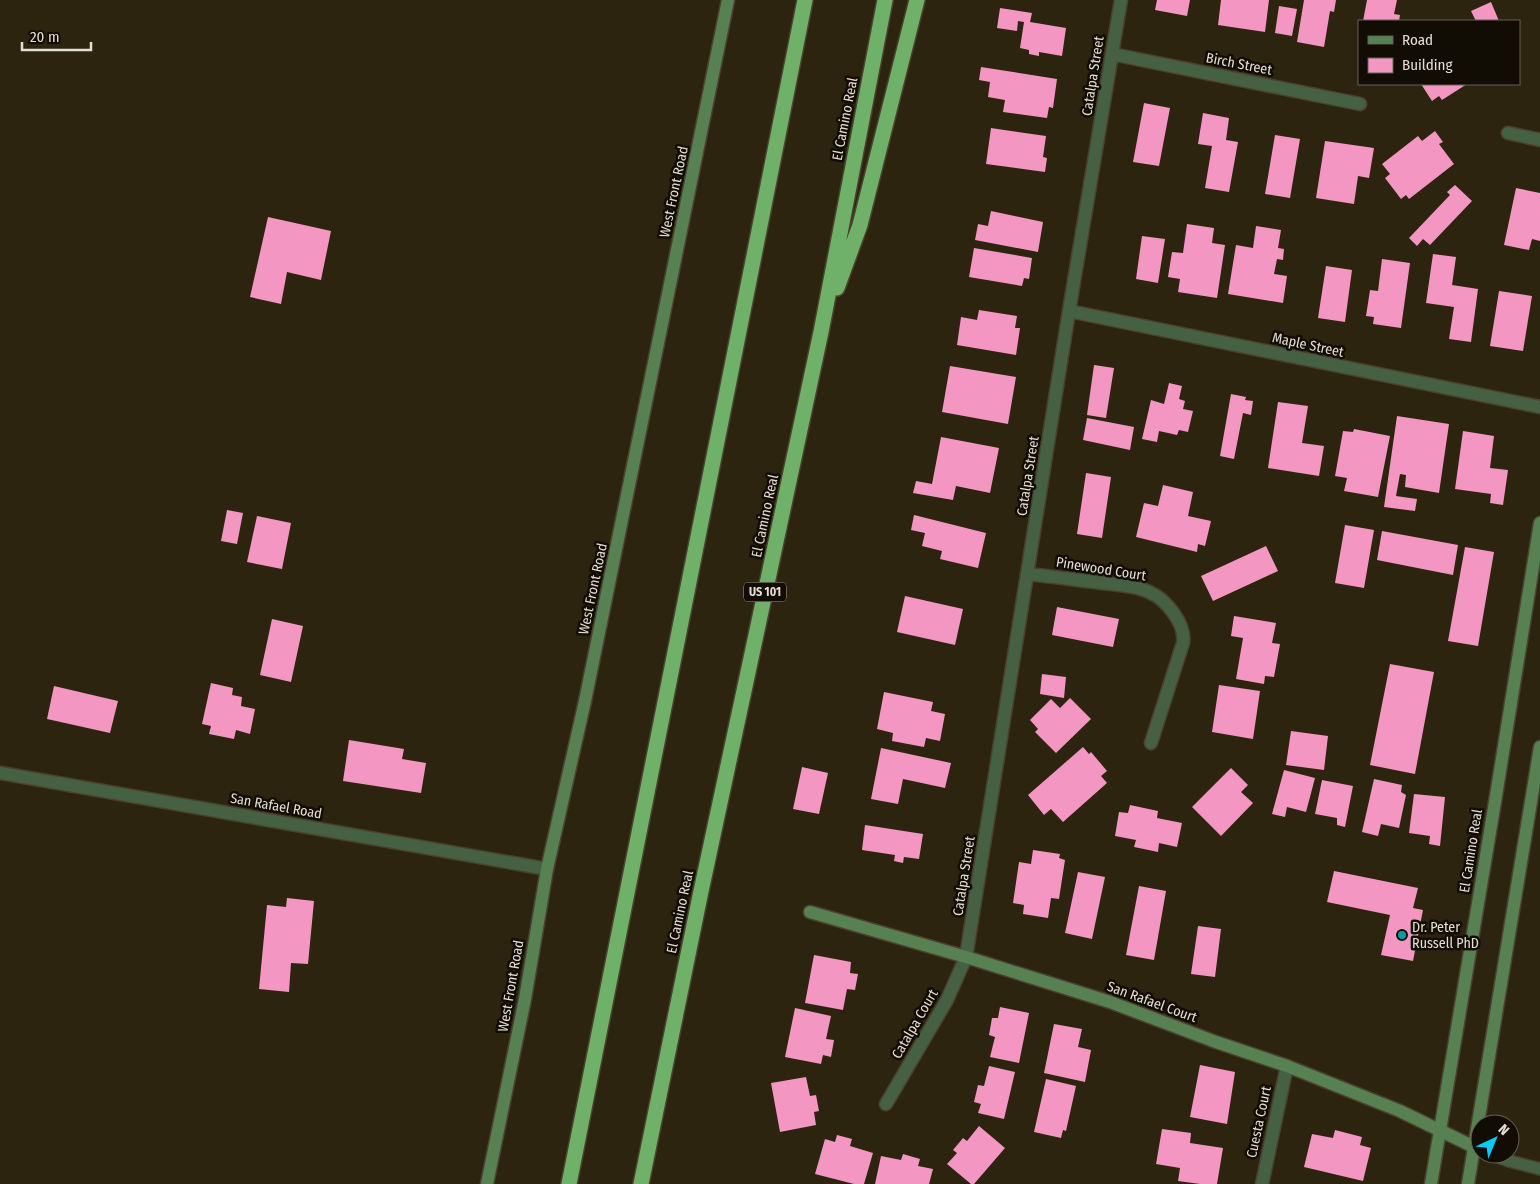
<svg xmlns="http://www.w3.org/2000/svg" width="1540" height="1184" viewBox="0 0 1540 1184" font-family="'Fira Sans Condensed',sans-serif">
<style>
.building{fill:#f397c2}
.lines{fill:none;stroke-linecap:round;stroke-linejoin:round}
.lane-casing{stroke:#49422e;stroke-width:14}
.street-casing{stroke:#49422e;stroke-width:15}
.secondary-casing{stroke:#49422e;stroke-width:15}
.highway-casing{stroke:#49422e;stroke-width:18}
.lane{stroke:#466043;stroke-width:11}
.street{stroke:#466043;stroke-width:12}
.secondary{stroke:#588153;stroke-width:12}
.highway{stroke:#70b16a;stroke-width:15}
.culture-dot{fill:#0f9aa8;stroke:#110d05;stroke-width:2}
.labels{text-anchor:middle;dominant-baseline:central;stroke-width:5;stroke-linejoin:round;paint-order:stroke}
.shield{fill:#110d05;stroke:#a5a094;stroke-width:1}
.shield-label{font-size:12px;font-weight:bold;fill:#e4dfd2}
.street-label{font-size:14px;fill:#e4dfd2;stroke:#110d05}
.poi-label{font-size:14px;fill:#e4dfd2;stroke:#110d05;text-anchor:start}
</style>
<rect width="100%" height="100%" fill="#2c240f"/>
<!-- building -->
<path class="building" d="M1157 0H1190L1187 16 1155 10Z
M1221 0H1269L1265 32 1218 25Z
M1304 0H1336L1334 12 1330 11 1324 47 1297 42Z
M1367 0H1397L1394 14 1400 15 1399 21H1363Z
M1491 2 1499 21H1476L1471 11Z
M1279 6 1297 9 1292 36 1275 33Z
M1000 8 1032 13 1030 22 1066 28 1062 56 1039 52V56L1029 54V50L1020 48 1024 22 1018 21 1017 31 997 28Z
M981 67 1057 79 1053 108 1049 107 1047 118 1003 112 1005 100 988 97 990 82 979 80Z
M1421 84H1467L1442 100 1439 96 1432 101Z
M1144 103 1170 108 1159 166 1133 162Z
M1203 113 1229 118 1226 140 1238 142 1229 192 1205 188 1212 146 1198 144Z
M991 128 1046 136 1043 157 1047 158 1045 172 986 164Z
M1435 131 1443 142 1439 144 1454 164 1409 199 1406 195 1401 199 1385 178 1390 174 1382 164 1418 136 1422 141Z
M1275 135 1300 139 1290 198 1265 194Z
M1325 141 1374 148 1369 178 1358 176 1354 204 1316 198Z
M1455 185 1472 201 1430 245 1423 239 1417 246 1409 238 1450 195 1447 192Z
M1516 188 1540 193V241L1532 239 1529 250 1504 245Z
M991 211 1043 222 1038 252 975 240 978 224 988 226Z
M268 217 331 231 321 280 287 272 281 304 250 297Z
M1187 224 1214 228 1212 243 1225 245 1217 298 1178 292 1180 279 1168 277 1172 252 1183 253Z
M1256 226 1281 230 1278 248 1284 249 1283 260 1277 259 1274 274 1287 276 1283 303 1228 294 1236 245 1253 248Z
M1142 236 1165 239 1158 283 1136 279Z
M974 248 1032 258 1029 279 1024 278 1022 286 969 277Z
M1433 254 1456 257 1452 285 1478 289 1471 342 1449 339 1454 307 1426 303Z
M1382 259 1410 263 1401 328 1373 324 1374 317 1366 316 1370 290 1378 291Z
M1326 266 1352 270 1345 322 1318 318Z
M1499 291 1532 296 1523 351 1490 346Z
M979 310 1017 316 1015 328H1020L1016 355 957 345 961 317 977 320Z
M1094 365 1114 368 1106 418 1087 415Z
M950 366 1016 377 1008 424 942 412Z
M1169 383 1182 386 1179 399 1185 401 1183 409 1193 411 1188 432 1179 430 1177 435 1159 431 1157 442 1142 439 1151 400 1164 404Z
M1231 394 1246 397 1245 400 1253 401 1251 415 1243 413 1234 459 1220 456Z
M1278 402 1308 406 1302 443 1324 446 1319 476 1268 468Z
M1397 416 1449 424 1439 493 1405 487 1406 475 1400 474 1396 496 1417 499 1415 511 1384 507Z
M1087 418 1134 427 1130 450 1083 440Z
M1354 429 1390 436 1378 497 1344 491 1347 478 1335 476 1343 431 1353 432Z
M1463 431 1494 436 1490 468 1508 470 1503 505 1490 503 1491 494 1455 489Z
M941 437 999 448 990 493 956 486 953 500 913 493 916 481 932 484Z
M1086 473 1111 477 1102 538 1077 534Z
M1163 485 1193 492 1188 516 1211 521 1205 546 1198 544 1197 552 1136 537 1144 503 1158 506Z
M227 510 243 513 237 544 221 541Z
M914 515 986 533 978 568 940 559 942 551 922 546 925 533 911 530Z
M257 516 291 523 282 569 247 562Z
M1345 525 1374 530 1364 588 1335 583Z
M1382 531 1458 545 1453 575 1377 560Z
M1266 546 1278 571 1213 601 1201 576Z
M1465 547 1494 552 1478 646 1448 641Z
M905 596 963 609 955 645 897 632Z
M1057 607 1119 619 1113 647 1052 635Z
M1234 616 1276 623 1272 643 1280 644 1274 677 1265 676 1264 684 1236 679 1243 638 1231 636Z
M272 619 303 626 291 682 260 675Z
M1390 664 1434 672 1415 774 1370 765Z
M1042 674 1066 677 1064 698 1040 694Z
M211 683 233 688 232 695 242 697 241 706 255 709 250 734 236 730 234 739 209 734 211 726 202 724Z
M1219 685 1260 691 1253 739 1212 732Z
M54 686 118 701 110 733 47 719Z
M884 692 933 702 931 711 945 714 940 741 926 738 924 747 892 741 893 733 877 729Z
M1070 698 1091 719 1056 753 1035 732 1038 729 1030 720 1051 699 1060 708Z
M1291 731 1328 736 1324 770 1286 765Z
M349 740 404 749 402 759 426 763 421 793 343 781Z
M1083 747 1089 754 1091 752 1107 771 1101 776 1107 783 1063 822 1051 809 1044 815 1028 795Z
M881 748 951 763 945 788 903 779 898 804 871 799Z
M802 767 828 773 819 814 793 809Z
M1231 768 1248 785 1241 792 1253 803 1221 836 1192 807Z
M1284 770 1315 778 1306 812 1287 807 1285 817 1272 814Z
M1374 779 1402 785 1401 792 1406 795 1399 828 1381 824 1378 836 1362 832Z
M1322 780 1353 786 1345 827 1337 825V818L1315 814Z
M1414 794 1445 797 1440 846 1429 844 1430 836 1409 833Z
M1130 805 1158 811 1157 818 1182 823 1177 847 1159 843 1158 852 1134 847 1136 840 1115 836 1119 812 1128 813Z
M865 825 923 834 919 859 904 857 903 863 894 861 895 855 862 850Z
M1033 850 1060 854 1059 858 1065 860 1059 899 1051 898 1048 918 1023 914 1024 905 1013 903 1019 862 1031 864Z
M1334 871 1418 888 1413 908 1423 910 1413 961 1381 955 1390 915 1327 902Z
M1078 872 1105 877 1092 939 1065 933Z
M1139 886 1166 891 1154 960 1126 955Z
M287 898 314 901 308 964 291 963 289 992 259 989 267 905 286 907Z
M1198 926 1221 929 1215 977 1191 974Z
M814 955 851 962 850 973 858 974 855 990 847 989 843 1010 805 1003Z
M1000 1007 1029 1013 1019 1063 990 1057 995 1037 989 1035 992 1018H998Z
M795 1008 831 1016 826 1039 834 1040 831 1057 823 1055 821 1064 785 1057Z
M1054 1024 1082 1029 1078 1047 1091 1050 1085 1082 1044 1073Z
M1200 1065 1235 1072 1227 1124 1190 1117Z
M989 1066 1015 1072 1004 1119 978 1113 981 1104 974 1102 978 1085 984 1086Z
M806 1077 810 1096 816 1095 819 1111 814 1112 816 1125 780 1132 771 1083Z
M1046 1079 1076 1086 1066 1131 1063 1130 1061 1138 1034 1132Z
M979 1126 1005 1148 974 1184H971L947 1164 957 1153 953 1150 963 1138 967 1141Z
M1162 1129 1191 1133 1190 1143 1223 1148 1217 1184H1200L1178 1181 1180 1168 1156 1164Z
M1335 1130 1362 1137 1360 1145 1371 1148 1363 1181 1304 1167 1312 1134 1333 1138Z
M837 1135 852 1139 850 1146 873 1153 864 1184H854L815 1174 825 1139 835 1142Z
M903 1154 920 1159 918 1166 933 1169 929 1184H875L881 1156 901 1160Z"/>
<g class="lines">
<!-- lane casing -->
<g class="lane-casing">
<path id="lane" d="M1490 1154 1509 1161 1540 1169"/>
</g>
<!-- street casing -->
<g class="street-casing">
<path id="street" d="M1112 54 1360 104
M1508 133 1540 140
M1069 311 1540 407
M1028 574C1056 577 1084 581 1112 584 1124 586 1137 586 1149 592 1166 599 1186 624 1183 643L1151 743
M0 773 547 869
M886 1104 947 1000 966 957 1069 311 1121 0
M1262 1184 1287 1066"/>
</g>
<!-- secondary casing -->
<g class="secondary-casing">
<path id="secondary" d="M810 912 966 957 1110 1002 1216 1042 1287 1066 1400 1111 1474 1147
M487 1184 525 999 547 869 585 701 728 0
M1431 1184 1495 802 1540 523
M1468 1184 1540 747"/>
</g>
<!-- highway casing -->
<g class="highway-casing">
<path id="highway" d="M837 288 860 225 917 0
M569 1184 805 0
M641 1184 700 896 821 332 885 0"/>
</g>
<!-- lane -->
<use href="#lane" class="lane"/>
<!-- street -->
<use href="#street" class="street"/>
<!-- secondary -->
<use href="#secondary" class="secondary"/>
<!-- highway -->
<use href="#highway" class="highway"/>
</g>
<!-- markers -->
<circle class="culture-dot" cx="1402" cy="935" r="5"/>
<g class="labels">
<!-- shield labels -->
<rect class="shield" x="744" y="582.5" width="42" height="19" rx="4"/>
<g class="shield-label">
<text x="765" y="592">US 101</text>
</g>
<!-- street labels -->
<g class="street-label">
<text transform="translate(1239 64) rotate(11)">Birch Street</text>
<text transform="translate(1093 76) rotate(-81)">Catalpa Street</text>
<text transform="translate(845 119) rotate(-79)">El Camino Real</text>
<text transform="translate(674 192) rotate(-78)">West Front Road</text>
<text transform="translate(1308 345) rotate(12)">Maple Street</text>
<text transform="translate(1028 476) rotate(-81)">Catalpa Street</text>
<text transform="translate(765 516) rotate(-78)">El Camino Real</text>
<text transform="translate(1101 569) rotate(9)">Pinewood Court</text>
<text transform="translate(593 589) rotate(-78)">West Front Road</text>
<text transform="translate(276 806) rotate(10)">San Rafael Road</text>
<text transform="translate(1471 851) rotate(-81)">El Camino Real</text>
<text transform="translate(964 876) rotate(-81)">Catalpa Street</text>
<text transform="translate(680 912) rotate(-78)">El Camino Real</text>
<text transform="translate(511 986) rotate(-80)">West Front Road</text>
<text transform="translate(1152 1002) rotate(20)">San Rafael Court</text>
<text transform="translate(915 1024) rotate(-60)">Catalpa Court</text>
<text transform="translate(1259 1122) rotate(-78)">Cuesta Court</text>
</g>
<!-- poi labels -->
<g class="poi-label">
<text x="1412" y="927">Dr. Peter<tspan x="1412" dy="16">Russell PhD</tspan></text>
</g>
</g>
<!-- legend -->
<rect x="1358" y="20" width="162" height="65" fill="#110d05" stroke="#656157"/>
<rect x="1368" y="36" width="25" height="8" fill="#588153" stroke="#656157"/>
<text x="1402" y="45" font-size="15" fill="#e4dfd2">Road</text>
<rect x="1368" y="58" width="25" height="15" fill="#f397c2" stroke="#656157"/>
<text x="1402" y="70" font-size="15" fill="#e4dfd2">Building</text>
<!-- north arrow -->
<g transform="translate(1495 1139) rotate(44)"><circle r="24" fill="#110d05" stroke="#656157"/>
<path d="M0-4L9 19L0 12L-9 19Z" fill="#09cafa"/>
<text y="-8" font-size="14" font-weight="bold" text-anchor="middle" fill="#e4dfd2">N</text>
</g>
<!-- scale -->
<path d="M22 42v8h69v-8" fill="none" stroke="#e4dfd2" stroke-width="2.5"/>
<text x="30" y="42" font-size="15" fill="#e4dfd2" stroke="#110d05" stroke-width="4" paint-order="stroke">20 m</text>
</svg>
